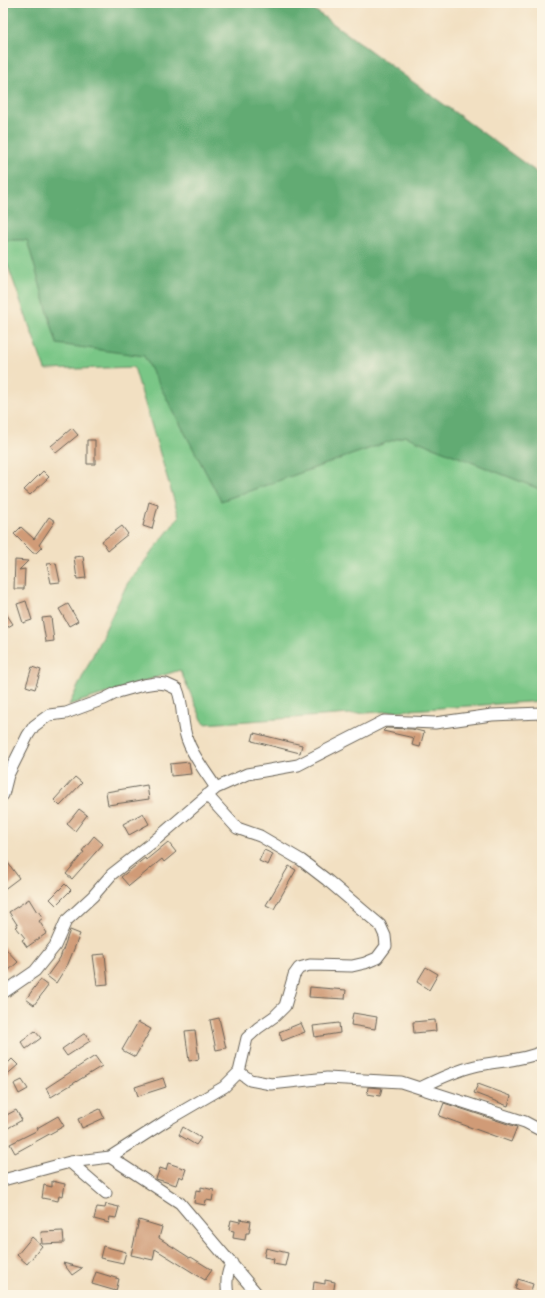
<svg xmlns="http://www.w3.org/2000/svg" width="545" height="1298" viewBox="0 0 545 1298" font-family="'IM FELL French Canon',serif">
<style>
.green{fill:#79c686;stroke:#4a7151}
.forest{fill:#62ab73;stroke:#3f6448}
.building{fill:#d09b77}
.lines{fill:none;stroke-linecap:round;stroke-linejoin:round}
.street-casing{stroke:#676156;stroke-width:13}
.street{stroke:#fff;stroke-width:11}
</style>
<rect width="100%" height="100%" fill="#fcf5e5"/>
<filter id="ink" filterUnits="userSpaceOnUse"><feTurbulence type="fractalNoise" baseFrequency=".025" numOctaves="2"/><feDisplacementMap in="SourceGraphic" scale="8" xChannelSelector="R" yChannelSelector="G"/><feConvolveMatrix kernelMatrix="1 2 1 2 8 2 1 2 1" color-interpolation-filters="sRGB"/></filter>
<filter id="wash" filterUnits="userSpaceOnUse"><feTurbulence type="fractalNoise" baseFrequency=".012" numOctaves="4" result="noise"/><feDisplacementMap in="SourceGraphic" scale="16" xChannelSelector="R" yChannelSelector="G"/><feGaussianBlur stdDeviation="0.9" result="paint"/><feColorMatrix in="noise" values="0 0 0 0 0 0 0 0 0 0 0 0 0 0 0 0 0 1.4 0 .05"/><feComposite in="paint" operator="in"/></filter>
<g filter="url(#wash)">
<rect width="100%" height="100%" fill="#f2e0c2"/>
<!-- green -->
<path class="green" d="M3 3 542 309V701L204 724 180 670 69 705 127 584 179 517 134 367 45 370 3 252Z"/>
<!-- forest -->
<path class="forest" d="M3 3H305L542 176V490L405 436 221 501 144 356 57 344 27 240H3Z"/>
<g id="blocks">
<!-- building -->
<path class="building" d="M72 428 78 435 56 453 51 446Z
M87 440H95V464H87Z
M43 471 49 477 30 495 24 490Z
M149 502 158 505 152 529 143 526Z
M49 517 55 521 39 545 42 547 36 553H33L14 534 21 527 34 539Z
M122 526 128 534 108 550 102 541Z
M83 556 86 578 77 579 74 557Z
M15 560 28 561 19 570 25 569 24 589H14Z
M56 563 60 582 51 583 47 564Z
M26 601 32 620 23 623 17 604Z
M68 604 78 621 69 626 59 609Z
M3 609 13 624 3 630Z
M51 617 54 641 46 642 42 618Z
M32 667 41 670 35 689 26 686Z
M386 728 412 729 424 732 420 747 412 745 414 738 383 731Z
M254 733 302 745 300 753 252 741Z
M189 762 191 774 171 776 170 764Z
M75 777 82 783 60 806 54 800Z
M147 785 149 799 108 805 106 792Z
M79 809 87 815 75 831 67 824Z
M143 813 149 824 129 835 123 824Z
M94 836 103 844 72 879 66 874 84 852 82 851Z
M168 842 176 852 164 862 162 859 129 886 121 877 145 858 146 860Z
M264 850 273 854 268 865 259 861Z
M3 856 19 878 3 890Z
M289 866 296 870 274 909 266 905Z
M65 884 71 890 56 905 50 899Z
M29 899 37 912 38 911 43 918 39 921 47 933 27 947 22 940 25 938 16 927 18 926 9 912Z
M70 930 80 934 68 964 56 983 47 976 60 958Z
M3 946 18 962 8 971 3 966Z
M105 954 108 984 97 985 93 955Z
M426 967 438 974 429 990 417 982Z
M40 980 48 986 34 1005 26 999Z
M310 987 346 990 345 999 309 997Z
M353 1013 377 1017 375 1029 351 1025Z
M219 1018 226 1048 216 1050 210 1020Z
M435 1020 436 1031 414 1033 413 1022Z
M138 1022 151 1029 135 1057 122 1050Z
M301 1023 305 1032 282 1041 279 1032Z
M339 1023 340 1033 315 1037 313 1026Z
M195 1030 199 1059 189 1061 185 1031Z
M35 1031 41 1038 26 1049 21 1042Z
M85 1033 90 1041 67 1056 62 1049Z
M95 1056 102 1066 51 1097 46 1088Z
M12 1059 18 1065 3 1078V1068Z
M163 1078 166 1087 138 1096 135 1087Z
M22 1080 28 1089 19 1094 14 1084Z
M478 1084 511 1096 508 1106 474 1093Z
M368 1087 382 1088 380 1096 367 1094Z
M444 1103 517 1127 511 1142 439 1116Z
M100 1109 104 1118 82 1128 78 1119Z
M16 1110 22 1120 3 1131V1117Z
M58 1116 64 1126 15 1153 10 1144 38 1130 37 1128Z
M183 1127 201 1138 196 1145 179 1135Z
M168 1163 186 1169 183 1178 179 1176 176 1185 156 1179 160 1168 166 1170Z
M52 1181 65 1184 63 1196 59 1195 58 1201 42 1198 44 1185 52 1187Z
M201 1187 214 1190 212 1201 206 1200 205 1205 194 1203 196 1190 201 1191Z
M106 1204 119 1207 116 1218 110 1217 109 1223 94 1219 97 1207 105 1208Z
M240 1219 251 1221 249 1233H246L245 1240 233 1238 234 1231 229 1230 231 1220 240 1222Z
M139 1220 162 1227 159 1238 190 1258 191 1257 212 1270 205 1280 155 1249 153 1260 131 1255Z
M63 1231 64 1243 42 1244 41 1232Z
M32 1237 42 1246 27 1264 17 1255Z
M103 1246 126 1252 123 1263 100 1258Z
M266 1248 288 1253 285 1266 273 1264 274 1259 264 1257Z
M63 1263 82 1268 72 1275Z
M96 1272 119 1279 116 1291 92 1284Z
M518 1279 533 1284 530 1294 515 1289Z
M325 1280 335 1282 333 1295H321L322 1292 313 1291 314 1282 325 1284Z"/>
</g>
</g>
<g filter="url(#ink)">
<use href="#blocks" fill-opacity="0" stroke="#676156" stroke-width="1"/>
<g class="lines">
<!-- street casing -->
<g class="street-casing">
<path id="street" d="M3 795 8 775 28 735 34 726 49 715 66 713 104 699 118 692 143 685 156 683 166 684 177 689C184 705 181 722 187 739 193 757 206 772 216 788
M207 795 237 828 260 836 301 860 327 880 380 925 385 936 386 946 377 958 365 963 352 966 310 965 299 968 294 975 285 1006 275 1016 258 1028 247 1038 239 1072
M3 993 35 971 55 946 66 921 93 896 112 874 153 842 216 788 247 774 298 765 384 721 435 723 492 715 542 713
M420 1088C438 1079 455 1071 475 1066 497 1061 521 1061 542 1052
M110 1157 180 1203 258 1295
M70 1162 106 1193
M3 1180 70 1162 110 1157 169 1119 224 1087 239 1072 250 1080 271 1084 327 1078 401 1082 525 1122 542 1131
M228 1295C226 1284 226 1273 232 1263"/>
</g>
<!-- street -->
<use href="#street" class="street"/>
</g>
</g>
<!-- margin -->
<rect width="545" height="1298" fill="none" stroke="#fcf5e5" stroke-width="16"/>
</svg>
